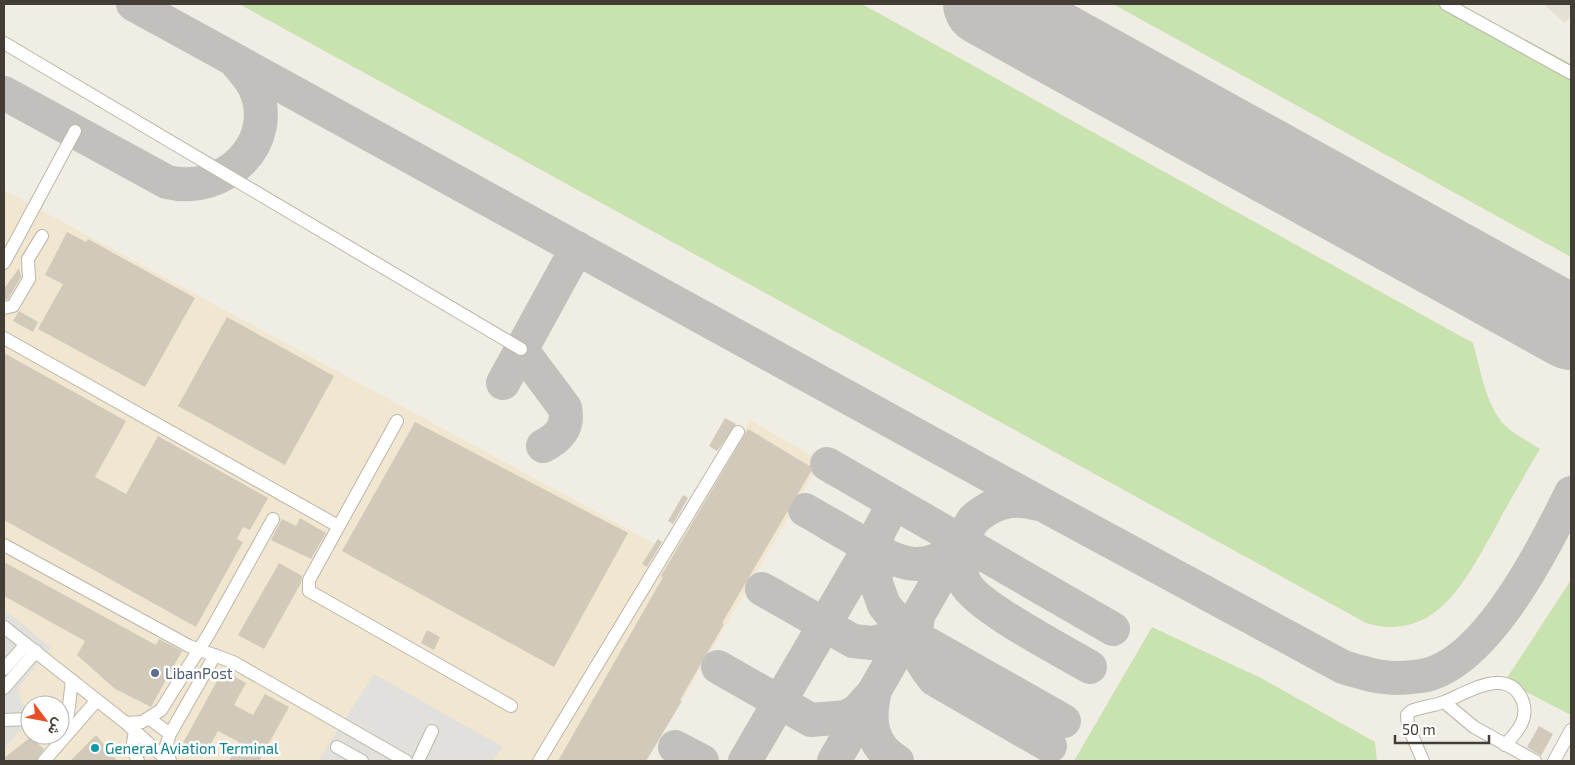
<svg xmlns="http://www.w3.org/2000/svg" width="1575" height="765" viewBox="0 0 1575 765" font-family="'Exo 2',Vazirmatn,sans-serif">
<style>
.residential{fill:#e4e0d3}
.commercial{fill:#f1e6d0;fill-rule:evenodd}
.green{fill:#c8e2b0}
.parking{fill:#e1e0dc}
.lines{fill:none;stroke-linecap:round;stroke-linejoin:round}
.taxiway{stroke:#c2c0bc;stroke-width:34}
.runway{stroke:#c2c0bc;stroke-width:84}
.building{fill:#d1cabb}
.minor-casing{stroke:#bbb6a8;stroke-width:14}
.minor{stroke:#fff;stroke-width:12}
.service-dot{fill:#5c6f8a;stroke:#fff;stroke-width:2}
.culture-dot{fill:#0f9aa8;stroke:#fff;stroke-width:2}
.labels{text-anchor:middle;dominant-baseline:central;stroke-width:5;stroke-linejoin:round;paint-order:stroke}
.service-label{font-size:15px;fill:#4e5e75;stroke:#fff;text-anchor:start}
.culture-label{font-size:15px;fill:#0d838f;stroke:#fff;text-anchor:start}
</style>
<rect width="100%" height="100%" fill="#f0eee4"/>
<!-- residential -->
<path class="residential" d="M1543 4H1571V14L1565 23Z"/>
<!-- commercial -->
<path class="commercial" d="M4 190 670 552 750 420 821 461 647 761H4ZM30 705H60V735H30Z"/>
<!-- green -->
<path class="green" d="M239 4H862L1473 343C1481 370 1486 411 1510 430 1519 437 1530 442 1540 449 1524 476 1508 504 1493 532 1464 582 1436 643 1366 623Z
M1113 4H1460L1571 64V257Z
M1571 580V715L1505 681Z
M1152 627 1261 678 1375 742 1377 761H1074Z"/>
<!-- parking -->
<path class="parking" d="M4 609 51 648 18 688 21 702 30 711V720L4 748Z
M374 674 503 747 492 761H318Z"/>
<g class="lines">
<!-- taxiway -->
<path class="taxiway" d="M133 4 1047 507 1343 667C1372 676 1389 681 1421 676 1485 666 1545 547 1571 493
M4 93 167 182C223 196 281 143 254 86 249 77 242 69 235 61
M1483 279 1558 326 1571 340
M521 349 565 408C569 427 559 438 543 446
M503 383 577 248
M827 464 1113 629
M894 503 879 531 875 550 876 583 884 605 905 631 1064 721
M805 510C823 520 841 531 859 541 896 562 926 580 961 541 960 555 958 570 965 583 977 607 1063 651 1090 667
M762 589 853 641 872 643 891 639 905 631 918 616C914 645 915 656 934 679L1050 746
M718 667 811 720 846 717 857 711 875 691C868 719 870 745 897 761
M675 747 702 761
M745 761 875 538
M834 761 973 520C992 503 1012 496 1038 504"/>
<!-- runway -->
<path class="runway" d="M985 4 1571 328"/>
</g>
<!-- building -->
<path class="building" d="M67 232 86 242 88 239 195 298 145 387 38 329 63 284 45 275Z
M19 268 21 277 8 299 4 300V289Z
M19 311 38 322 33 332 13 321Z
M227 317 334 376 285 465 178 406Z
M4 353 126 421 95 477 126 494 158 436 268 498 250 530 243 527 237 539 243 542 196 627 4 520Z
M725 418 736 424 717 451 709 446Z
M415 422 628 533 554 667 342 551Z
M748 429 813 468 722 623 724 624 680 700 682 701 646 761H558L663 577 661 576Z
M683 495 688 498 673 524 668 521Z
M300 518 326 533 311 559 271 540 282 519 296 526Z
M658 539 662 542 647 567 642 564Z
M4 562 156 645 159 639 182 651 151 707 115 689 77 655 85 641 4 596Z
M279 563 302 576 301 583 264 649 238 635Z
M427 630 440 637 434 650 421 643Z
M223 670 246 683 234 705 253 715 265 694 289 707 259 761H229L239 742 218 731 205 754 183 743Z
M1539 726 1553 734 1541 756 1527 747Z
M96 735 117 761H70Z
M31 737 44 749 36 761H4V758Z"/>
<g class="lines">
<!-- minor casing -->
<g class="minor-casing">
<path id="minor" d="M1446 4 1571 73
M4 43 521 349
M4 263 75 131
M4 308 13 306 29 279 28 259 42 236
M4 338 338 526
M397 421 309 580V591L511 706
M4 545 189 646 233 662 406 761
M4 627 126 723 168 761
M4 669 26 644
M4 688 36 651
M1444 702 1474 727 1535 761
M150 719 170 734
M4 720 30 719
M126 723 142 722 161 710 210 632 273 519
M135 731 132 748 138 761
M60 733 68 714 72 680
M337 747 362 761
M44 761 97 700
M170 761 166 746 170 734 215 655
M418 761 432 731
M539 761 738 432
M1423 761 1408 726 1407 715 1411 711C1421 707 1433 706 1444 702 1467 693 1509 664 1523 702 1529 720 1516 733 1505 745
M1554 761 1571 730"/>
</g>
<!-- minor -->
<use href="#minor" class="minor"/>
</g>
<!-- markers -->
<circle class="service-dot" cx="155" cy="673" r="5"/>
<circle class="culture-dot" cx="95" cy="748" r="5"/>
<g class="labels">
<!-- service labels -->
<g class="service-label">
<text x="165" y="673">LibanPost</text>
</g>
<!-- culture labels -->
<g class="culture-label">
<text x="105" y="748">General Aviation Terminal</text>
</g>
</g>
<!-- border -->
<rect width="1575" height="765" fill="none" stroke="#423e35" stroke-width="10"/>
<!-- north arrow -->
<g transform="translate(45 720) rotate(122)"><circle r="24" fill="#ffffff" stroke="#b3b2ae"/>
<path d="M0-4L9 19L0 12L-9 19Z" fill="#e75024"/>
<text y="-8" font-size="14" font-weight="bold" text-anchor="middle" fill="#423e35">ش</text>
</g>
<!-- scale -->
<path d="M1395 735v8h94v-8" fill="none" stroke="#423e35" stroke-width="2.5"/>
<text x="1402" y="735" font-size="15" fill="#423e35" stroke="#ffffff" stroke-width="4" paint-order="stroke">50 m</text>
</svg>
